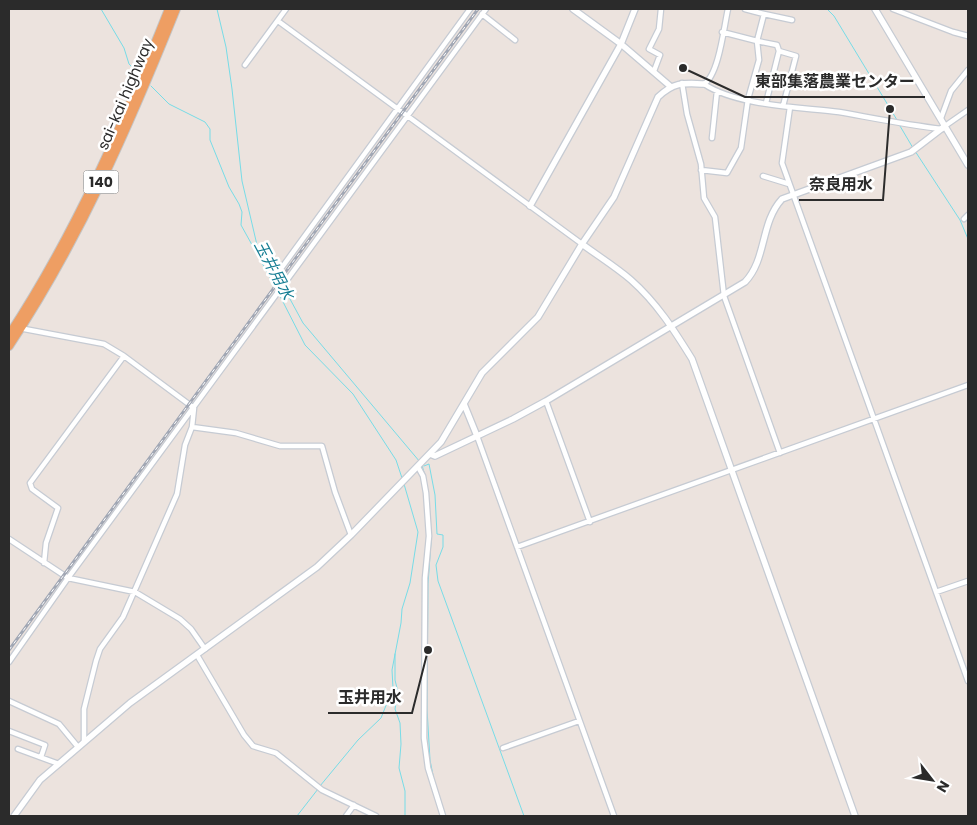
<svg xmlns="http://www.w3.org/2000/svg" width="977" height="825" viewBox="0 0 977 825" font-family="Poppins,'Noto Sans JP',sans-serif">
<style>
.lines{fill:none;stroke-linecap:round;stroke-linejoin:round}
.stream{stroke:#77dce7;stroke-width:1}
.minor-casing{stroke:#c6cbd3;stroke-width:7}
.tertiary-casing{stroke:#c6cbd3;stroke-width:8}
.trunk-casing{stroke:#c4c4c4;stroke-width:10}
.minor{stroke:#fff;stroke-width:4.5}
.tertiary{stroke:#fff;stroke-width:5.5}
.trunk{stroke:#ee9e63;stroke-width:8}
.rail-casing{stroke:#a1a7b4;stroke-width:3}
.rail{stroke:#fff;stroke-width:1;stroke-dasharray:4;stroke-linecap:butt}
.labels{text-anchor:middle;dominant-baseline:central;stroke-width:5;stroke-linejoin:round;paint-order:stroke}
.shield{fill:#fff;stroke:#6b6b6b;stroke-width:1}
.shield-label{font-size:14px;font-weight:bold;fill:#2b2b2b}
.street-label{font-size:15px;fill:#2b2b2b;stroke:#fff}
.water-label{font-size:16px;font-style:italic;fill:#167e94;stroke:#fff}
.leader{fill:none;stroke:#2b2b2b;stroke-width:2}
.callout-dot{fill:#2b2b2b;stroke:#fff;stroke-width:2}
.callout-label{font-size:16px;text-anchor:middle;font-weight:bold;fill:#2b2b2b;stroke:#fff;stroke-width:5;stroke-linejoin:round;paint-order:stroke}
</style>
<rect width="100%" height="100%" fill="#ece3de"/>
<g class="lines">
<!-- stream -->
<path class="stream" d="M101 9 124 48 129 64 138 73
M217 9 226 47 232 89 242 181 257 245 282 285
M827 9 834 16 897 120
M151 86 169 104 205 122 210 129V140L229 187 239 204 242 212 241 225 277 290
M900 126 913 148
M915 151 960 220 968 239
M284 288 303 323 420 462
M279 294 305 345 353 394 396 460 402 478
M422 465 425 476
M424 466 429 464 435 495 437 534 443 535V547L436 565 438 581 524 816
M431 542 428 584 427 709 430 760 434 780
M395 654V680L398 692 395 709 400 723 401 744 399 768 405 791V816
M320 786 358 740 381 718 393 688 392 670 401 623 402 609 410 583 418 532 404 484
M297 816 318 789"/>
<!-- minor casing -->
<g class="minor-casing">
<path id="minor" d="M728 9C724 26 719 75 704 84 737 106 800 107 839 112 873 118 907 125 942 129
M893 9 953 32 968 36
M482 14 515 40
M764 14 792 20
M278 21 582 244
M722 32 757 41 764 14 745 9
M779 51 796 56 783 106
M245 65 286 9
M654 71 660 55 649 49 659 29 661 9
M682 83 687 114 701 164 704 198 715 217 724 296 780 453
M790 107 782 163 968 681
M941 118 951 91 968 70
M945 126 968 110
M712 138 717 91
M701 170 727 173 741 148 748 99 759 60 757 41 777 45 779 51 766 103
M763 176 789 184
M964 219 968 215
M280 270 470 9
M19 328 104 344 124 356 194 408 192 427 185 445 177 494 123 617 100 649 96 661 84 709V742
M546 401 590 522
M192 427 236 433 280 446H322L335 492 351 535
M477 436 614 816
M418 467 423 476 426 493 429 536 425 578 424 738 428 768 443 816
M9 539 68 578 135 592 180 619 191 629 205 649
M517 547 968 385
M44 563 46 543 58 508 32 489 30 483 124 356
M936 592 968 581
M197 655 244 735 253 746 276 753 322 790 376 816
M9 662 68 578 486 9
M9 701 59 724 78 747
M9 731 45 745 41 757
M503 748 579 721
M18 749 59 764
M346 816 354 805"/>
</g>
<!-- tertiary casing -->
<g class="tertiary-casing">
<path id="tertiary" d="M573 9 621 44 670 86
M875 9 968 165
M530 206 621 44 635 9
M582 244C598 256 616 267 631 280 657 303 674 330 692 359L855 816
M464 404 477 436
M430 454 435 456 513 419 546 401 745 282C767 259 760 223 782 199L911 152 945 126
M14 816 40 780 130 703 317 567 351 535 441 442 482 373 538 317 582 244 614 197 658 97C674 82 683 83 704 84"/>
</g>
<!-- trunk casing -->
<g class="trunk-casing">
<path id="trunk" d="M9 335C76 233 124 122 169 9
M9 346C79 241 129 126 176 9"/>
</g>
<!-- minor -->
<use href="#minor" class="minor"/>
<!-- tertiary -->
<use href="#tertiary" class="tertiary"/>
<!-- trunk -->
<use href="#trunk" class="trunk"/>
<!-- rail casing -->
<g class="rail-casing">
<path id="rail" d="M9 650 478 9"/>
</g>
<!-- rail -->
<use href="#rail" class="rail"/>
</g>
<g class="labels">
<!-- shield labels -->
<rect class="shield" x="83.5" y="170.5" width="35" height="23" rx="4"/>
<g class="shield-label">
<text x="101" y="182">140</text>
</g>
<!-- street labels -->
<g class="street-label">
<text transform="translate(125 94) rotate(-67)">sai-kai highway</text>
</g>
<!-- water labels -->
<g class="water-label">
<text transform="translate(274 270) rotate(62)">玉井用水</text>
</g>
</g>
<!-- callouts -->
<path class="leader" d="M683 68L745 97H925M890 109L883 200H799M428 650L412 713H328"/>
<g class="callout-dot">
<circle cx="683" cy="68" r="5"/>
<circle cx="890" cy="109" r="5"/>
<circle cx="428" cy="650" r="5"/>
</g>
<g class="callout-label">
<text x="835" y="87">東部集落農業センター</text>
<text x="841" y="190">奈良用水</text>
<text x="370" y="703">玉井用水</text>
</g>
<!-- border -->
<rect width="977" height="825" fill="none" stroke="#2b2b2b" stroke-width="20"/>
<!-- north arrow -->
<g transform="translate(932 780) rotate(121)" stroke="#ffffff" stroke-width="4" paint-order="stroke">
<path d="M0-4L9 19L0 12L-9 19Z" fill="#2b2b2b"/>
<text y="-8" font-size="14" font-weight="bold" text-anchor="middle" fill="#2b2b2b">N</text>
</g>
</svg>
